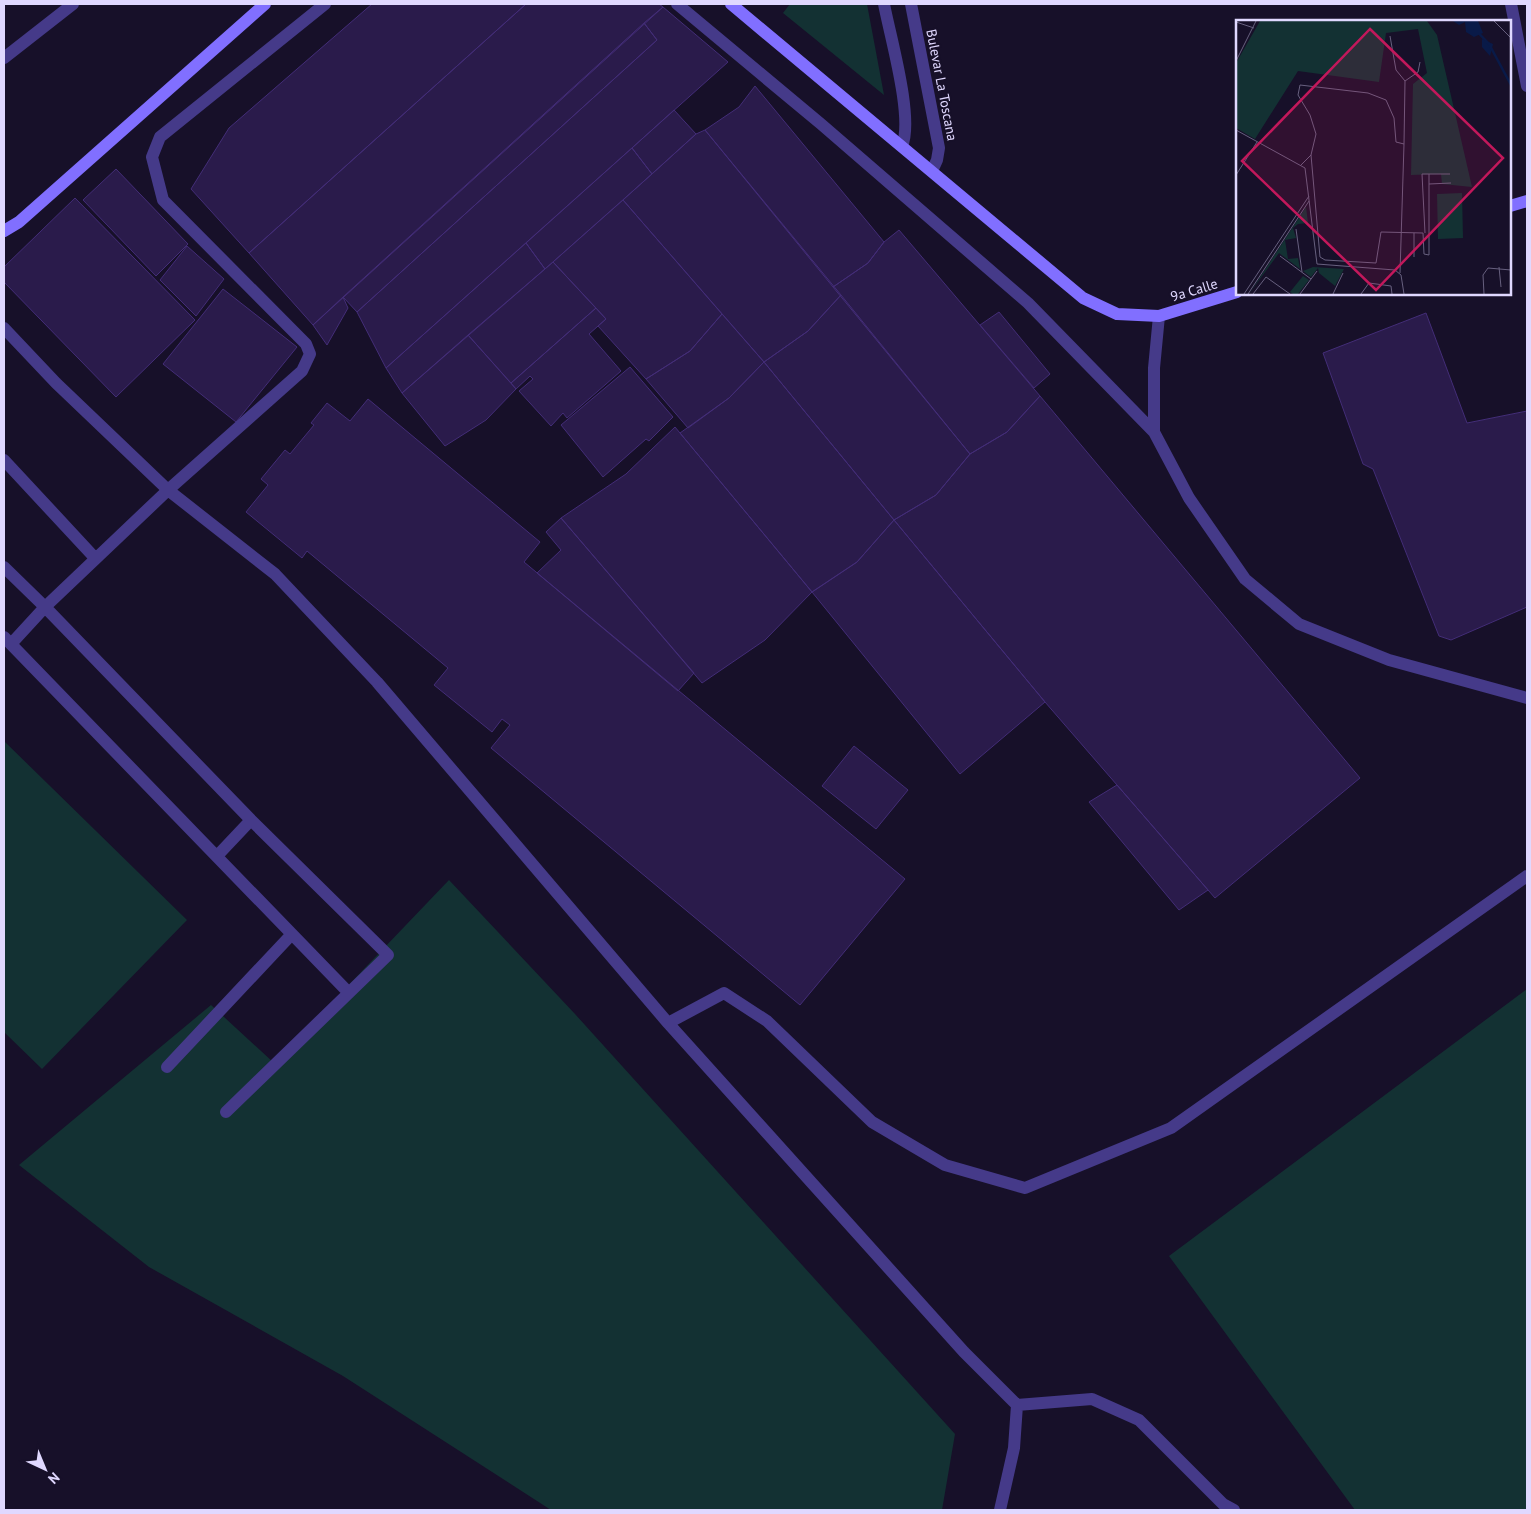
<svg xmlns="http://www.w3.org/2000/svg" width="1531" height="1514" viewBox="0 0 1531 1514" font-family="'PT Sans',sans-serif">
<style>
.green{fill:#133133}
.building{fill:#2a1b4b;stroke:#432d77}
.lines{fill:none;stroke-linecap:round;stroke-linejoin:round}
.lane{stroke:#453a89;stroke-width:12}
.street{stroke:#453a89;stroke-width:12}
.secondary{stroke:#816fff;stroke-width:12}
.labels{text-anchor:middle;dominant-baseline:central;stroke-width:4;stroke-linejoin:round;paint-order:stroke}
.street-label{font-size:14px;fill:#e0d8ff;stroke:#171029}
.inset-river{fill:none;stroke:#091a48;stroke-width:2.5}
.inset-road{fill:none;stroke:#67607f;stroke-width:1}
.view{fill:#c2185b;fill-opacity:0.15;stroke:#c2185b;stroke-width:2.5}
.inset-edge{fill:none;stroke:#e0d8ff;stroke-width:2.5}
</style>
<rect width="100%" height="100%" fill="#171029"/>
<!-- green -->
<path class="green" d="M790 4H867L884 95 783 13Z
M4 741 187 920 42 1069 4 1032Z
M449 880 575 1014 955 1434 942 1510H551L343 1376 149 1267 19 1165 211 1005 274 1063Z
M1527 989V1510H1355L1169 1256Z"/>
<!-- building -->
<path class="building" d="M372 4H526L249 253 191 189 229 128Z
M526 4H659L663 7 313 325 249 253Z
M663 7 728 62 386 368 357 312 657 40 644 23Z
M644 23 657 40 357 312 343 297Z
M755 86 884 242 868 263 833 287 705 130 739 107Z
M674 110 696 134 652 174 632 148Z
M705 130 841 295 808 331 764 362 623 200 696 134Z
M632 148 652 174 545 269 526 243Z
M116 169 188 244 156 276 83 200Z
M75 198 195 320 116 397 4 282V267Z
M623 200 722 314 690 351 646 379 598 326 606 319 553 262Z
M899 230 1040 396 1007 432 970 454 833 287 868 263 884 242Z
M526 243 545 269 402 393 386 368Z
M187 246 224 279 196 316 160 280Z
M553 262 596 308 511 383 468 335Z
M223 289 297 347 236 422 163 364Z
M841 295 970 454 936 495 894 520 764 362 808 331Z
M343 297 348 308 327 345 313 325Z
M596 308 606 319 589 334 621 371 567 418 563 413 551 426 519 391 533 379 530 376 516 389 511 383Z
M999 312 1050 374 1034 388 980 325Z
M1426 313 1467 423 1527 411V607L1451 640 1439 636 1373 469 1363 464 1323 353Z
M722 314 764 362 729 398 688 428 646 379 690 351Z
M468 335 516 389 486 420 445 446 402 393Z
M764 362 894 520 857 562 812 592 680 433 729 398Z
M630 367 673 417 649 441 646 439 603 477 561 425Z
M1040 396 1360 778 1215 898 1045 702 894 520 936 495 970 454 1007 432Z
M368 399 540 542 524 562 905 879 800 1005 491 748 510 725 502 719 492 732 434 685 448 668 307 551 302 558 246 512 268 485 261 479 285 450 290 454 314 425 311 423 327 403 350 421Z
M675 427 812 592 765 640 702 683 561 518 626 474Z
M561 518 694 673 678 691 537 573 561 550 546 532Z
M894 520 1045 702 960 774 812 592 857 562Z
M854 746 908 790 876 829 822 786Z
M1117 785 1208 890 1179 910 1089 802Z"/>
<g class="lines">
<!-- lane -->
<path class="lane" d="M677 4 821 124 1028 303 1154 432
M1511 4 1527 86
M1159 316 1154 368V432L1189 498 1245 579 1299 624 1389 660 1527 698
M4 328 56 383 168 490 275 574 377 682 668 1023 724 993 767 1021 872 1122 945 1165 1025 1188 1171 1128 1527 876
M4 460 95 558
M4 567 45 607 168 490 302 371 310 354 306 344 163 200 152 157 160 137 325 4
M4 637 349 993
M11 644 45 607 251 820 388 955 226 1112
M217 856 251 820
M668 1023 964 1352 1017 1405 1014 1448 1000 1510
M167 1067 292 934
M1017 1405 1092 1399 1139 1420 1223 1504 1234 1510"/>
<!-- street -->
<path class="street" d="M884 4C890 36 914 118 902 146
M911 4 939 148 937 160 932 171
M4 58 73 4"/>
<!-- secondary -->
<path class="secondary" d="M731 4 1083 298 1117 314 1159 316 1237 292
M1510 206 1527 201
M4 231 19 222 265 4"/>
</g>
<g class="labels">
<!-- street labels -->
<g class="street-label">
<text transform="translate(942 85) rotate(79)">Bulevar La Toscana</text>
<text transform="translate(1194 290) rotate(-17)">9a Calle</text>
</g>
</g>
<!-- overview -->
<g transform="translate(1236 20)">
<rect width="275" height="275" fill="#171029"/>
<path d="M24 1H191L201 15 236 167 206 164 205 154 175 155 177 64 191 53 182 9 150 13 143 62 62 51 19 119 0 108V43ZM226 173 227 218 202 219 201 174ZM70 187 72 203 62 204 57 208 60 218 49 220 52 239 62 238 64 249 43 233 13 274ZM77 247 108 249 99 266 83 253 82 248 75 257 67 251ZM67 256 73 260 62 274H57L54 272Z" fill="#133133"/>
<path d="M217 1H242L247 13 238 17 230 12 229 2 223 5ZM246 19 257 24 254 36 246 27Z" fill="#091a48"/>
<path class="inset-river" d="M231 1 253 24 275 65"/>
<path class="inset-road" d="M258 1 275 18M0 2 18 8M154 16 160 50 169 61M0 41 20 1M0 110 69 148 81 244 159 250 165 255 168 274M168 124 169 61 182 52 184 42M75 135 84 237 89 240 140 243 145 212 187 213 188 234 193 235V154M65 145 75 135 80 114 74 95 62 75 64 65 132 73 150 80 158 98 160 122 168 124 164 253M0 155 21 122M193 164 215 163M60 209 66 252M189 213 186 154H214M44 236 75 259M178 237V213M263 247 265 267M8 274 73 176M12 274 73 181M17 274 30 257 54 274M64 274 81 251M97 274 107 253M125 274 133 263 155 266 156 274M248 274 247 255 252 248 275 250"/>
<path class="view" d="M134 9 267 138 140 270 6 141Z"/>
<rect width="275" height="275" class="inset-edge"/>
</g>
<!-- border -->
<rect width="1531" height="1514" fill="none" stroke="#e0d8ff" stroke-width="10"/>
<!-- north arrow -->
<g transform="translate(45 1469) rotate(136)" stroke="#171029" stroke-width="4" paint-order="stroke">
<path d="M0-4L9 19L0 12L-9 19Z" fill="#e0d8ff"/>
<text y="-8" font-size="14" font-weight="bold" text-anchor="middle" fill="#e0d8ff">N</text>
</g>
</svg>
